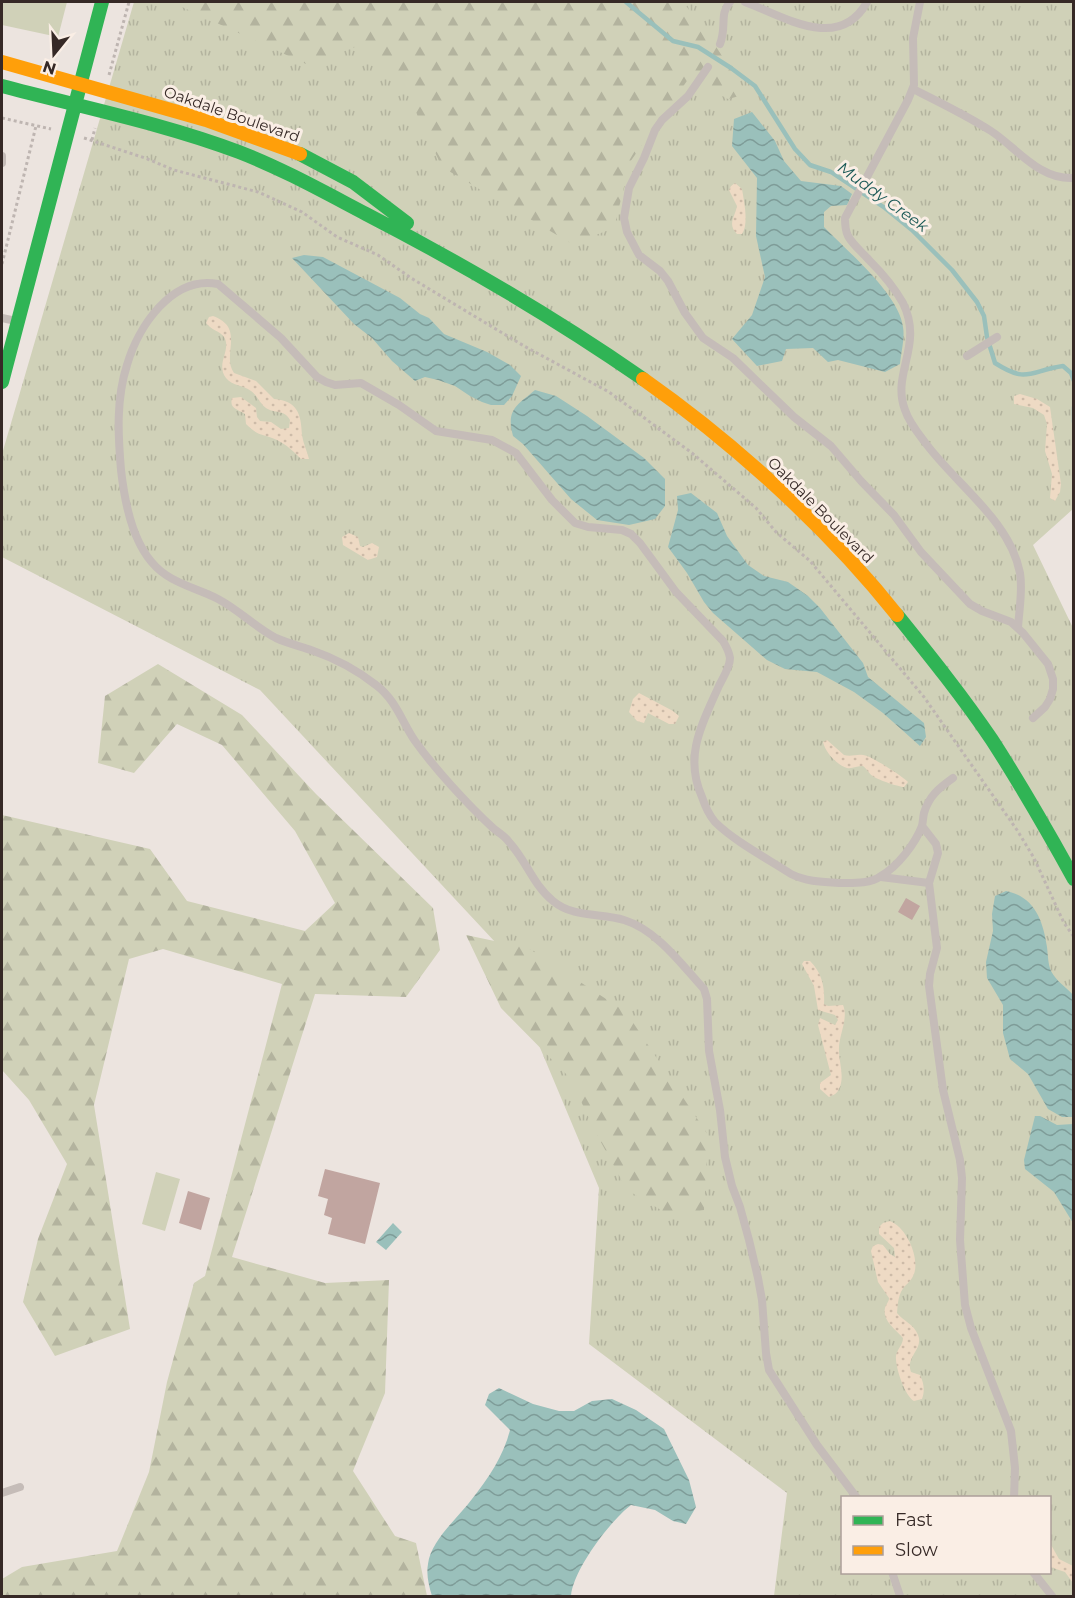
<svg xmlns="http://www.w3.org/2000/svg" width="1075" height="1598" viewBox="0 0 1075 1598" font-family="Montserrat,sans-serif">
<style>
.grass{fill:url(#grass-tufts);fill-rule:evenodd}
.forest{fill:url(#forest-firs)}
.sand{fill:url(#sand-dots)}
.park{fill:#d0d1b8}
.water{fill:url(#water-waves)}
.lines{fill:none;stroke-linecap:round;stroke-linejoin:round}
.stream{stroke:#9ac0bb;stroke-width:4.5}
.building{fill:#c1a5a0}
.path{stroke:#beb5b1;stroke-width:3;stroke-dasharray:3 3;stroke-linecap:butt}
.lane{stroke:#c5bcb8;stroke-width:8}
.fast{stroke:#30b455;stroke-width:14}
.slow{stroke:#ff9f0a;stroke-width:14}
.labels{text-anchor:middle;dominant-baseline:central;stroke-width:6;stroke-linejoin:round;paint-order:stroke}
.street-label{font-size:15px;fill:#362926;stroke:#faeee5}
.water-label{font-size:16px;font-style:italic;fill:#1a5956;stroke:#faeee5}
</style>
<defs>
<pattern id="grass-tufts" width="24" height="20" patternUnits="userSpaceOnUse" patternTransform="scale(1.5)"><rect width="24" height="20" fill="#d0d1b8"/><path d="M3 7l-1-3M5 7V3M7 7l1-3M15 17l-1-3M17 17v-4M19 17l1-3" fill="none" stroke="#b3b39e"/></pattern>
<pattern id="forest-firs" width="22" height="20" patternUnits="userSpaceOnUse" patternTransform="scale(1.5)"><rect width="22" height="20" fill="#d0d1b8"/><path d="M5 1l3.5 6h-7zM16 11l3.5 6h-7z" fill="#b3b39e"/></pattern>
<pattern id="sand-dots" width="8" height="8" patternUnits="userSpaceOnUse" patternTransform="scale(1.5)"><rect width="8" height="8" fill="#eedac4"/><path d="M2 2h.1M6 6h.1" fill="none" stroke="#cdbba8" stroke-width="1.8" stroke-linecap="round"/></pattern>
<pattern id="water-waves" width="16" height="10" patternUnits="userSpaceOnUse" patternTransform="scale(1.5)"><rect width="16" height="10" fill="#9ac0bb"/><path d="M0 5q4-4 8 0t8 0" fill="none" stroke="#7e9c98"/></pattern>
</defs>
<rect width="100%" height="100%" fill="#ece4df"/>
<!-- grass -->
<path class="grass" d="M134 2H1073V509L1033 545 1074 630 1073 1596H774L787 1493 589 1344 599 1188 496 943 260 690 2 557V454ZM842 1498H1050V1572H842Z"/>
<!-- forest -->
<path class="forest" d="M177 2H683L707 33 747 94 728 99 689 78 630 162 614 228 572 244 442 167 400 78 361 45 306 64 182 7Z
M158 664 242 715 316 794 433 908 440 950 406 997 315 994 232 1257 325 1283 389 1280 385 1393 353 1471 395 1536 416 1543 427 1596H2V1579L22 1567 117 1551 149 1472 167 1382 194 1283 205 1276 282 984 163 949 129 959 94 1105 130 1329 55 1356 23 1302 38 1239 67 1164 29 1100 2 1070V815L150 849 187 901 305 931 335 903 295 831 222 745 177 724 134 773 98 763 105 696Z
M466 935 528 948 626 1012 708 1135 704 1210 673 1217 627 1190 596 1133 570 1078 501 1008Z"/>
<!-- sand -->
<path class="sand" d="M735 183 742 189C744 201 749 224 742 234H737C727 224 735 217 737 206L729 190 731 186Z
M213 316C246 328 221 355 234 373L256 381 274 399C298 401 301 414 302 435 303 443 307 451 309 459H301C293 451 287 445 277 440 261 433 259 437 246 424L245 414C238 409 229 409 232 398L241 397 256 408 257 417 260 421 271 422 281 429 289 428 290 420C284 409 275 414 266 408 260 404 257 395 251 391 243 385 232 386 226 378 215 364 232 350 224 337 220 331 211 330 206 323L209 317Z
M1020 394 1037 399 1050 407 1061 484 1060 492 1055 501 1050 498 1052 474 1045 451 1047 424 1044 415 1033 408 1014 404V396Z
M349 533 358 537 360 546 363 547 372 543 379 547 377 557 368 560 343 545 342 537Z
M639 693 673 711 679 716 675 724H669L648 713 644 723 637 721 629 712 633 699Z
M827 740 844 755C851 757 857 754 863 755 870 755 902 776 908 782L904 787C899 787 879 780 874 777 869 774 867 769 863 766 857 766 852 769 847 768 837 765 825 752 823 742Z
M804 961H810C822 973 825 987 824 1004L828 1006 843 1005C849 1019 838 1036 839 1051 839 1063 845 1077 839 1089 837 1094 833 1095 829 1097L820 1089V1083L831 1075 818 1025 820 1018 835 1025 838 1020 835 1015 818 1010 814 986 802 964Z
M890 1221C906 1227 920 1257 914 1274 912 1279 909 1282 905 1286 898 1294 898 1302 897 1313 903 1321 914 1324 918 1335 924 1349 905 1357 911 1372L920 1375C924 1383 925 1391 922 1399L914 1401C905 1396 895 1367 896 1356 897 1349 903 1345 903 1338 897 1330 882 1321 885 1308 886 1304 889 1302 889 1298L878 1282 871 1251 873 1246 878 1244 883 1245 890 1254 895 1257 894 1248 879 1234V1227L883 1223Z
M1050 1543 1059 1559 1073 1566V1583L1065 1572 1050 1567Z"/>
<!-- park -->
<path class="park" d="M2 2H67L58 37 2 25Z
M156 1172 180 1179 165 1231 142 1224Z"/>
<!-- water -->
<path class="water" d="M752 112 775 141 784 161 801 181 841 186 852 194 847 205 831 206 824 212V227C847 251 899 294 903 327 905 338 901 353 900 364L885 372 838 360 828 362 813 348 786 349 782 361 757 366 732 339 752 315 765 277 756 236 757 178 732 146 734 119Z
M304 255 323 257 400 298 420 314 429 318 444 334 487 352 510 365 521 376 512 396 504 405H491L482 402 470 396 455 386 438 380 425 377 415 381 392 361 372 338 354 324 292 258Z
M535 390 556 396 587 416 644 458 665 479V506L655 519 629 525 597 520 571 499 523 444 513 436C506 410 516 406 535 390Z
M691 493 717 513 727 536 748 565 764 576 788 582 808 596 820 608 863 663 868 677 924 723 926 737 920 746 883 713 854 692 817 672 785 669 767 660 713 613 704 602 687 573 668 547 678 510 677 496Z
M1006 891C1035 897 1043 921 1047 947 1048 955 1048 964 1051 971 1056 981 1066 987 1073 995V1117H1062L1048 1109 1028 1074 1010 1059 1003 1033V1005L987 978 986 962 993 931 992 914 995 896Z
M1035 1116H1040L1057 1125 1073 1124V1223L1054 1192 1025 1169 1024 1160Z
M393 1223 402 1232 386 1250 376 1242Z
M499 1388 533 1404 559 1411H574L592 1401 612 1399 636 1410 664 1429 689 1480 696 1507 686 1524 673 1521 655 1510 631 1505C610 1521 573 1570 571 1596H432C429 1586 426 1575 428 1564 431 1540 458 1518 472 1499 488 1479 504 1455 510 1430L485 1405 489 1394Z"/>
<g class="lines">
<!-- stream -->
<path class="stream" d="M626 2 673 41 698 47 731 68 755 86 795 149 810 165 831 172 885 208 912 230 952 270 977 302 984 316 987 337 995 363C1028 384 1029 371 1063 366L1071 373 1074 381
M1074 407V422"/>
</g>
<!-- building -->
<path class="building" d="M906 898 920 906 912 920 898 912Z
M325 1169 380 1183 365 1244 328 1234 332 1218 324 1215 328 1199 318 1196Z
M188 1191 210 1198 201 1230 179 1223Z"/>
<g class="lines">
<!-- path -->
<path class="path" d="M109 75 129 2
M2 118 51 129
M84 138 145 158 174 170 258 192 302 212 337 237 378 255 411 278 524 346 609 392 692 453 756 508 776 532 810 561 924 697 1017 830 1034 858 1064 923 1074 937
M92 140 95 128
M2 264 36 126"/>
<!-- lane -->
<path class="lane" d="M745 2C783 16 839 53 867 2
M920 2 913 38 914 85 908 100 845 218C845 224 845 230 848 236 853 245 862 252 869 260 882 273 894 287 903 303 924 346 891 373 905 410 909 422 917 432 924 441 955 484 1010 520 1020 573 1023 591 1019 610 1018 628
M720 44C727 27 719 14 730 2
M708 67 688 96 662 120 655 130 644 158 629 188 624 218 627 232 639 255 660 271 668 281 685 313 703 338 733 358 794 417 831 446 861 481 894 515 921 552 970 604 982 611 1011 622 1023 633 1048 664 1053 679V689L1050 699 1045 707 1033 718
M913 89C939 102 966 115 991 131 1017 148 1039 180 1074 178
M2 156V163
M2 318 16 321
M967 356 997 337
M922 826 936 844 938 853 929 883 937 948 930 974 929 986 943 1090 960 1160 962 1178 960 1240 965 1305 971 1328 1011 1431 1015 1468 1014 1498
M881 877 929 883
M2 1493 20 1487
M857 1498 817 1445 769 1370 766 1353 762 1300 758 1278 749 1240 740 1207 732 1186 725 1157 720 1110 709 1051 707 999 704 989C682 965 657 930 624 920 601 913 573 918 553 901 533 885 526 860 509 842 505 836 499 833 493 828 468 805 435 769 415 741 402 722 396 700 376 685 357 670 334 658 311 650 299 646 287 643 276 638 255 627 239 610 218 599 201 590 182 586 166 575 134 554 125 505 121 470 118 435 116 399 127 365 138 327 172 275 218 284L281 338 317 377 326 382 335 385 361 383 399 405 436 431 492 440 516 453 552 500 575 523 588 527 622 530 631 534 640 543 676 592 723 641C726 646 729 651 730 658 730 668 722 679 718 688 701 726 684 757 702 797 705 806 709 815 715 822 734 841 768 859 791 874 807 882 823 882 841 883 853 883 870 884 881 876 898 866 915 844 922 826 923 822 923 817 924 813 929 796 939 788 953 778
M892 1572 900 1596
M1033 1572 1052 1596"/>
<!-- fast -->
<path class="fast" d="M2 86C81 107 162 123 239 152 283 169 324 192 366 214 461 263 555 318 643 379
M300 154 353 182 407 223
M2 382 102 2
M897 615C930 656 963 697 992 740 1021 785 1048 832 1074 879"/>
<!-- slow -->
<path class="slow" d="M2 62 206 120 300 154
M643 379C734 443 828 528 897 615"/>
</g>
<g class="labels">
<!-- street labels -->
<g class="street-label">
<text transform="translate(232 114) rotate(19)">Oakdale Boulevard</text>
<text transform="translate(821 510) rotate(45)">Oakdale Boulevard</text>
</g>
<!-- water labels -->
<g class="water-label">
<text transform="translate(883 197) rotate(36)">Muddy Creek</text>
</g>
</g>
<!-- border -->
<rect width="1075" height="1598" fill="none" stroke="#362926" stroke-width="6"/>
<!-- legend -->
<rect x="841" y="1496" width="210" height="78" fill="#faeee5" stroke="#ac9f99" stroke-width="1.5"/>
<rect x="853" y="1516" width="30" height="9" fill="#30b455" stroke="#ac9f99" stroke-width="1.5"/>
<text x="895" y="1526" font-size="18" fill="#362926">Fast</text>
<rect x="853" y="1546" width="30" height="9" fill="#ff9f0a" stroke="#ac9f99" stroke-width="1.5"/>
<text x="895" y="1556" font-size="18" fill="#362926">Slow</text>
<!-- north arrow -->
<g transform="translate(54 54) rotate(198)" stroke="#faeee5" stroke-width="4.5" paint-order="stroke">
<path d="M0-4.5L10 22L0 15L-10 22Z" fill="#362926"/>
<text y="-9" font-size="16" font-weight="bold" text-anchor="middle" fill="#362926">N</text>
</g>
</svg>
